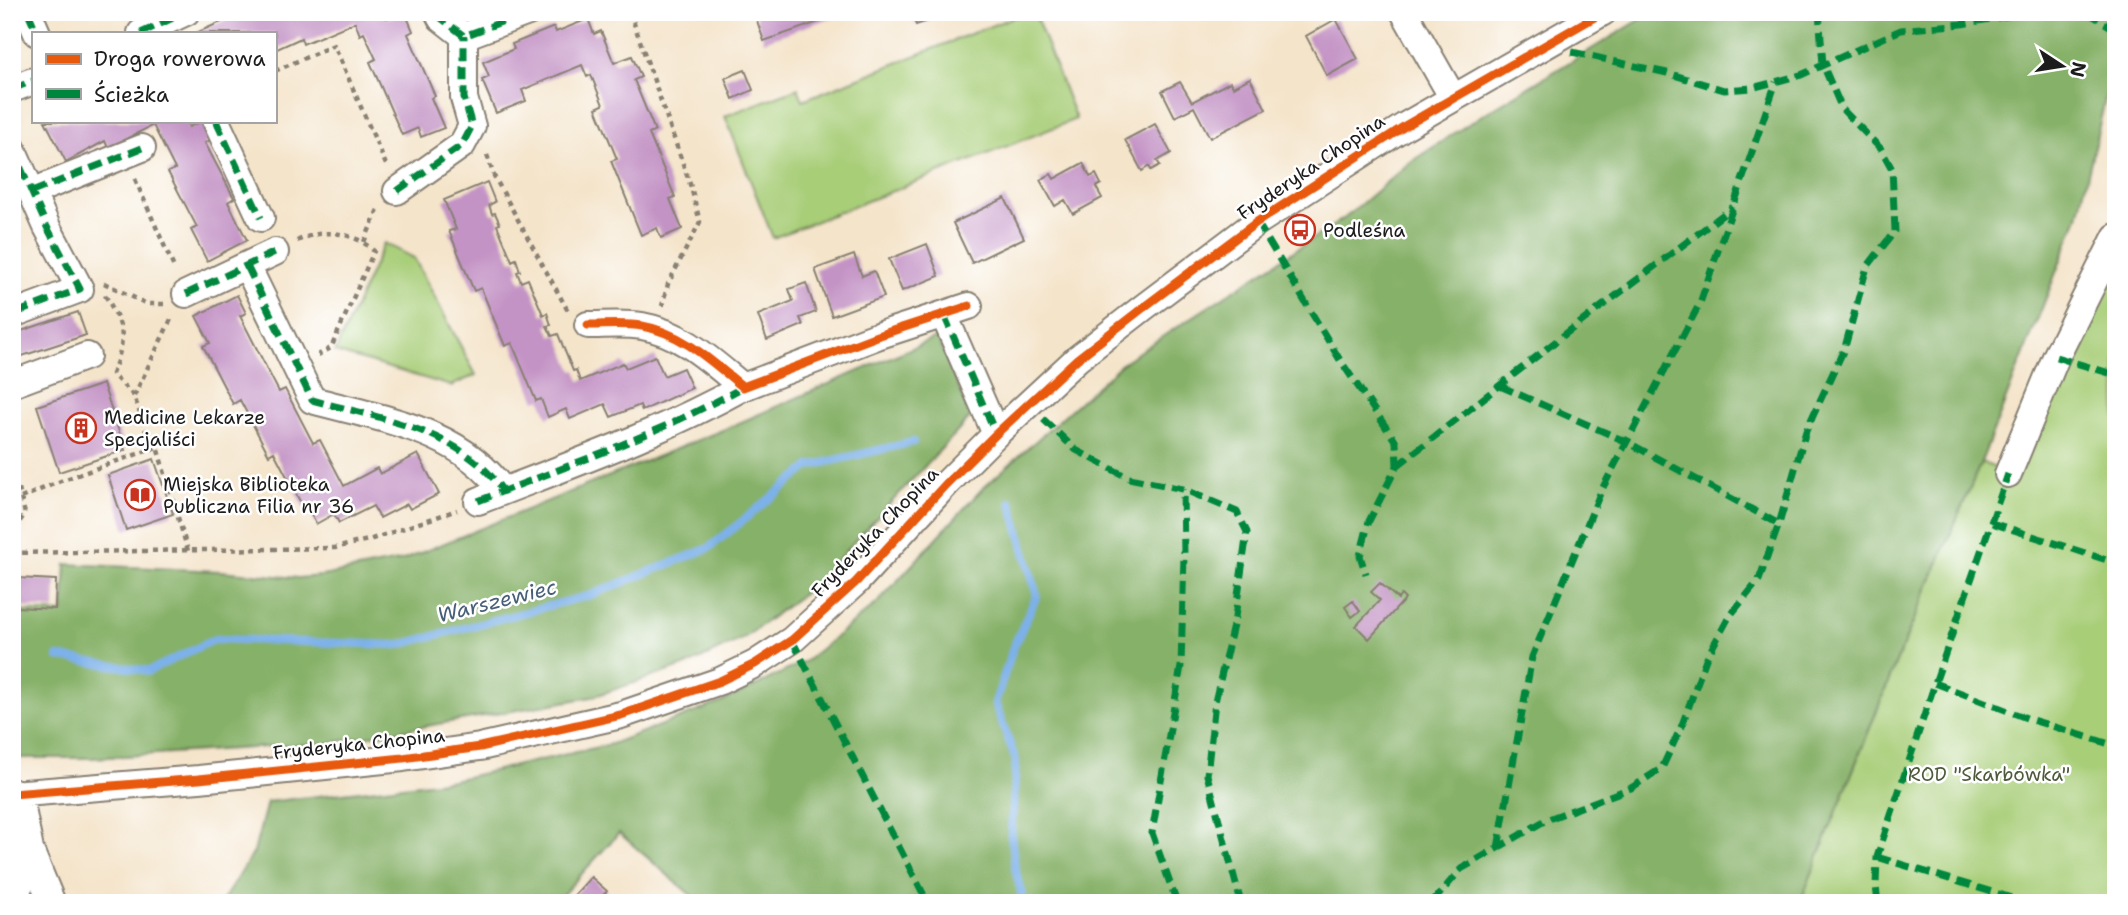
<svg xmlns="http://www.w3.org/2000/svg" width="2128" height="915" viewBox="0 0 2128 915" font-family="'Shantell Sans',sans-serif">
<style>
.green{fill:#a8ce78;stroke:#62754a;stroke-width:2}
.forest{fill:#86b168;stroke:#516642;stroke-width:2}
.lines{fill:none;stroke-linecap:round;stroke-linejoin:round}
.stream{stroke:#7db1ea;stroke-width:8}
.building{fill:#c393c5}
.minor-casing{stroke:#888073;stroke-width:30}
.path{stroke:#888073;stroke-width:4.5;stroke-dasharray:5 5;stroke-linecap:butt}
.minor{stroke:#fff;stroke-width:26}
.quiet{stroke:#00873e;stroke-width:7;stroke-dasharray:14 7;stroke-linecap:butt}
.cycleway-casing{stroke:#fff;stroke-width:13}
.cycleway{stroke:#e8590c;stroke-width:9}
.labels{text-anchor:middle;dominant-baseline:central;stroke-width:5;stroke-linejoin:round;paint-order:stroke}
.street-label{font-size:19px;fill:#1c1c1c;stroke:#fff}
.poi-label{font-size:19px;fill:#1c1c1c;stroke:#fff;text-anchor:start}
.park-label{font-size:19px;fill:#4d5a3c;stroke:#fff}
.water-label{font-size:21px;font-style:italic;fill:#485f79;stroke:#fff}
</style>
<rect width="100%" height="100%" fill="#fff"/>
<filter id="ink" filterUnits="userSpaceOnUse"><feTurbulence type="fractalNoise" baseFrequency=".0143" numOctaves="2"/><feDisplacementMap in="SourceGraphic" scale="14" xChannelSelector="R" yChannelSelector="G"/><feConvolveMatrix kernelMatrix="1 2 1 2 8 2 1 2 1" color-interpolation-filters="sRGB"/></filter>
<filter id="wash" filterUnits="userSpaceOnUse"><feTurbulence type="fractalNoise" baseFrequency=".00686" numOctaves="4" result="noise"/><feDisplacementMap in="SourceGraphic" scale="28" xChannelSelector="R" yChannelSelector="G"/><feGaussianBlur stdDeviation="1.57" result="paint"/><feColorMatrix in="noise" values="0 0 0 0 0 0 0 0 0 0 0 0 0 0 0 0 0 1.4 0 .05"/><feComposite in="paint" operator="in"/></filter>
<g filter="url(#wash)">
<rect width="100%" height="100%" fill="#f4e4ca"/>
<!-- green -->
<path class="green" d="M1026 12H1034L1076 119 773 238 725 116 798 88 803 100Z
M384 243 414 258 476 375 451 386 335 352Z
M2116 258V903H1800L1899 655 1981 462 2017 477 2066 359Z"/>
<!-- forest -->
<path class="forest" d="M1653 12H2116V45L2111 74 2078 217 1981 462 1899 655 1800 903H700L619 833 555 903H221L254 852 267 802 453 780 611 744 722 702 806 661 877 603 981 490 1125 361 1346 217 1409 163 1482 115Z
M937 337 971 417 811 588 744 638 690 664 592 697 330 743 93 758H12V611L63 613 66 564 220 571 298 578 322 576 403 560 725 429Z"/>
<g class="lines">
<!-- stream -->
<path class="stream" d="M1011 502 1037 595 1013 648 995 703 1016 761 1011 835 1015 868 1024 903
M58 657 149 671 215 639 399 645 591 595 709 548 810 466 913 442"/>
</g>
<g id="blocks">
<!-- building -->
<path class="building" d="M244 12H385L387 18 405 12 413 31 408 34 435 96 431 98 444 128 421 137 418 128 402 135 370 62 376 59 364 33 360 35 355 22 303 44 301 38 275 50V33H196Z
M754 12H843L844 13 764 41Z
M911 12H949L950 13 916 25Z
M588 19 594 34 601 31 614 63 632 56 641 77 634 80 655 131 649 134 675 197 670 199 682 229 661 238 657 228 641 235 611 161 617 159 596 108 603 105 591 75 587 77 582 65 522 90 526 101 496 113 482 80 489 77 483 62 514 49 512 44 554 27 556 32Z
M1336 19 1358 59 1327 76 1306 36Z
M745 70 753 90 733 99 725 78Z
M1250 78 1266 109 1210 138 1194 107 1175 117 1162 91 1180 82 1192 102 1230 82 1233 87Z
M45 121H185L189 127 202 121 212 139 205 143 234 198 228 202 247 240 207 261 191 230 197 227 168 172 175 169 153 125 108 148 105 141 66 162Z
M1155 124 1171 153 1157 161 1160 165 1151 170 1149 166 1142 171 1125 140Z
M1083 163 1090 177 1096 174 1101 184 1096 187 1102 198 1073 214 1065 200 1055 206 1040 180 1051 174 1054 179Z
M487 182 495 202 489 205 492 214 495 213 500 224 497 225 512 261 516 259 520 271 517 272 521 282 528 279 543 315 547 313 551 325 547 326 552 336 558 334 573 371 576 370 580 381 623 363 626 368 655 356 664 376 683 368 692 388 642 411 640 405 611 417 605 404 570 419 566 409 548 417 541 399 536 401 512 343 505 346 481 288 474 291 449 231 456 229 444 200Z
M1005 198 1024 238 972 263 953 223Z
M927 244 939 276 902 291 889 259Z
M854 255 862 276 874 271 884 297 832 316 815 269Z
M806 283 816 312 800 318 803 325 767 340 758 315 793 301 789 289Z
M237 295 246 313 240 316 279 392 285 389 313 443 320 440 344 486 377 468 380 474 418 454 439 494 410 509 407 504 380 518 373 506 339 523 334 514 316 524 307 507 304 509 274 452 269 455 240 400 233 404 203 346 210 343 196 316Z
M78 312 86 335 16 358 12 347V334Z
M103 384 125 450 59 472 37 406Z
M154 459 173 514 126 530 108 475Z
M17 578 56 580 55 609 16 607Z
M1380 583 1398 599 1401 595 1405 599 1369 639 1356 626 1380 600 1371 592Z
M1353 601 1360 611 1352 617 1345 607Z
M591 877 607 891 596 903H567Z"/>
</g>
</g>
<g filter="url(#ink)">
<use href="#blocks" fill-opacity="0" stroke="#888073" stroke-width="2"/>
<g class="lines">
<!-- minor casing -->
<g class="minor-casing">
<path id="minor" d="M28 12 37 33
M438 12 441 18 464 36 528 12
M1404 12 1453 98
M141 33 186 12
M12 89 33 81
M216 121 261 218
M12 148 47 227 80 289 13 314
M397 191 462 145 472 126 464 98V36
M32 192 142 148
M247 266 312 400C381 419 460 429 503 491
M186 294 275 252
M944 315 996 434
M588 325C605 325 625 323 642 326 683 333 712 362 743 387L877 336 969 306
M12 384 87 356
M2008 474 2056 357 2116 237
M478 501C567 466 659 434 743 387
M19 793 30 850 52 903
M12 794 199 779 403 758 480 747 621 715 720 681 755 664 792 640 856 582 946 484 996 434 1077 359 1144 307 1257 222 1405 126 1603 12
M12 902 24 875 30 850"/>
</g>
<!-- path -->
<path class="path" d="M630 12 691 187 700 222 668 284 662 306
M275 71 334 45 387 167
M487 155 494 176 568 311
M135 179 175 270
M297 241C323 228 353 231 374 251L331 348 318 355
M364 242 379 207
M104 283 147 304H164
M105 295C125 329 127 337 112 374L134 396 152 449 157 447 188 551
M134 396 173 315
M12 483 18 485 25 514 12 532
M21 498 63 480 152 449
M12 553 335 548 372 539 457 510"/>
<!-- minor -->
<use href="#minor" class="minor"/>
<!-- quiet -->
<path class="quiet" d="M28 12 37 33
M438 12 441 18 464 36 528 12
M2087 12 2116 30
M141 33 186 12
M1572 52 1667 73 1724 90 1752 88 1801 75 1901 30 1962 24 2030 12
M12 89 33 81
M216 121 261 218
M12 148 47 227 80 289 13 314
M397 191 462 145 472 126 464 98V36
M32 192 142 148
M1257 222 1340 360 1396 442 1397 466 1369 521 1360 556 1366 574
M247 266 312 400C381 419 460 429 503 491
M186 294 275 252
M944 315 996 434
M2056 357 2116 375
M1500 386 1627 442 1779 524
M1043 419 1076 450 1129 478 1183 489 1237 512 1247 532 1235 617 1215 702 1207 775 1241 903
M1397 466 1564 335 1733 207
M478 501C567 466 659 434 743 387
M1992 523 2116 563
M792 640 928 903
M1935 683 2029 719 2116 746
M1498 848 1532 657 1601 491 1700 303 1776 82
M1877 857 2028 903
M1177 903 1152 833 1181 666 1184 555 1183 489
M1432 903 1461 869 1546 820 1631 788 1662 768 1682 725 1706 659 1729 617 1759 580 1779 524 1806 431 1845 347 1867 267 1895 231 1892 169 1881 149 1842 109 1823 65 1819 12
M1878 903 1876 886 1877 857 1935 683 2008 474"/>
<!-- cycleway casing -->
<g class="cycleway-casing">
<path id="cycleway" d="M588 325C605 325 625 323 642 326 683 333 712 362 743 387L877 336 969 306
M12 794 199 779 403 758 480 747 621 715 720 681 755 664 792 640 856 582 946 484 996 434 1077 359 1144 307 1257 222 1405 126 1603 12"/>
</g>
<!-- cycleway -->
<use href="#cycleway" class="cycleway"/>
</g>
</g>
<!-- icons -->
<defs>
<g id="bus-ring" transform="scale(1.575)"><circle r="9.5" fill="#fff" stroke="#c8321e" stroke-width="1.5"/><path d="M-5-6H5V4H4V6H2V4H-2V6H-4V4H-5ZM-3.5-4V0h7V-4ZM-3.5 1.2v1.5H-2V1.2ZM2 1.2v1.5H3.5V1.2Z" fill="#c8321e"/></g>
<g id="building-ring" transform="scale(1.575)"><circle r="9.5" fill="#fff" stroke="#c8321e" stroke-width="1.5"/><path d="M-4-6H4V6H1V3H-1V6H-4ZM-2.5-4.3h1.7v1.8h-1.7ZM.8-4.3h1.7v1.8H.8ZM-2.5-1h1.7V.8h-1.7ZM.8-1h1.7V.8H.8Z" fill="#c8321e"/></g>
<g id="library-ring" transform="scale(1.575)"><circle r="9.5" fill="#fff" stroke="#c8321e" stroke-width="1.5"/><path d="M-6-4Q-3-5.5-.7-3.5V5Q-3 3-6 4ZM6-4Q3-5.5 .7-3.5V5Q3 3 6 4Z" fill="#c8321e"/></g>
</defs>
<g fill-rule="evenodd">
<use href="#bus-ring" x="1300" y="230"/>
<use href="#building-ring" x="81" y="428"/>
<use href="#library-ring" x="140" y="495"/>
</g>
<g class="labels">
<!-- street labels -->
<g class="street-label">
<text transform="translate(1311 167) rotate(-34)">Fryderyka Chopina</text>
<text transform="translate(875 532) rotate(-46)">Fryderyka Chopina</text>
<text transform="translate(359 744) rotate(-6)">Fryderyka Chopina</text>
</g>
<!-- poi labels -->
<g class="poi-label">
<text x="1323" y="230">Podleśna</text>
<text x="104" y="417">Medicine Lekarze<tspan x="104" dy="22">Specjaliści</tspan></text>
<text x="163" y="484">Miejska Biblioteka<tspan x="163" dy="22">Publiczna Filia nr 36</tspan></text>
</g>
<!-- park labels -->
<g class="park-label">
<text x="1989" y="774">ROD "Skarbówka"</text>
</g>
<!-- water labels -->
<g class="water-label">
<text transform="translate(497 601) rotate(-14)">Warszewiec</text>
</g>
</g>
<!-- margin -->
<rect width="2128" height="915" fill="none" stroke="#fff" stroke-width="42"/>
<!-- legend -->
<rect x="32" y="32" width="245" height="91" fill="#ffffff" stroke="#a4a4a4" stroke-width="2"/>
<rect x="46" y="54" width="35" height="10" fill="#e8590c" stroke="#a4a4a4" stroke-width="2"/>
<text x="94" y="66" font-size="21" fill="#1c1c1c">Droga rowerowa</text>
<rect x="46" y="89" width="35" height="10" fill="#00873e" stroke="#a4a4a4" stroke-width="2"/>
<text x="94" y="102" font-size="21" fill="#1c1c1c">Ścieżka</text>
<!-- north arrow -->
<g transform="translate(2062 66) rotate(102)" stroke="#ffffff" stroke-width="5" paint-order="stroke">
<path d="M0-5L12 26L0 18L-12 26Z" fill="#1c1c1c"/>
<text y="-10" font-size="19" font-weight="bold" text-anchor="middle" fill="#1c1c1c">N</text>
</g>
</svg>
